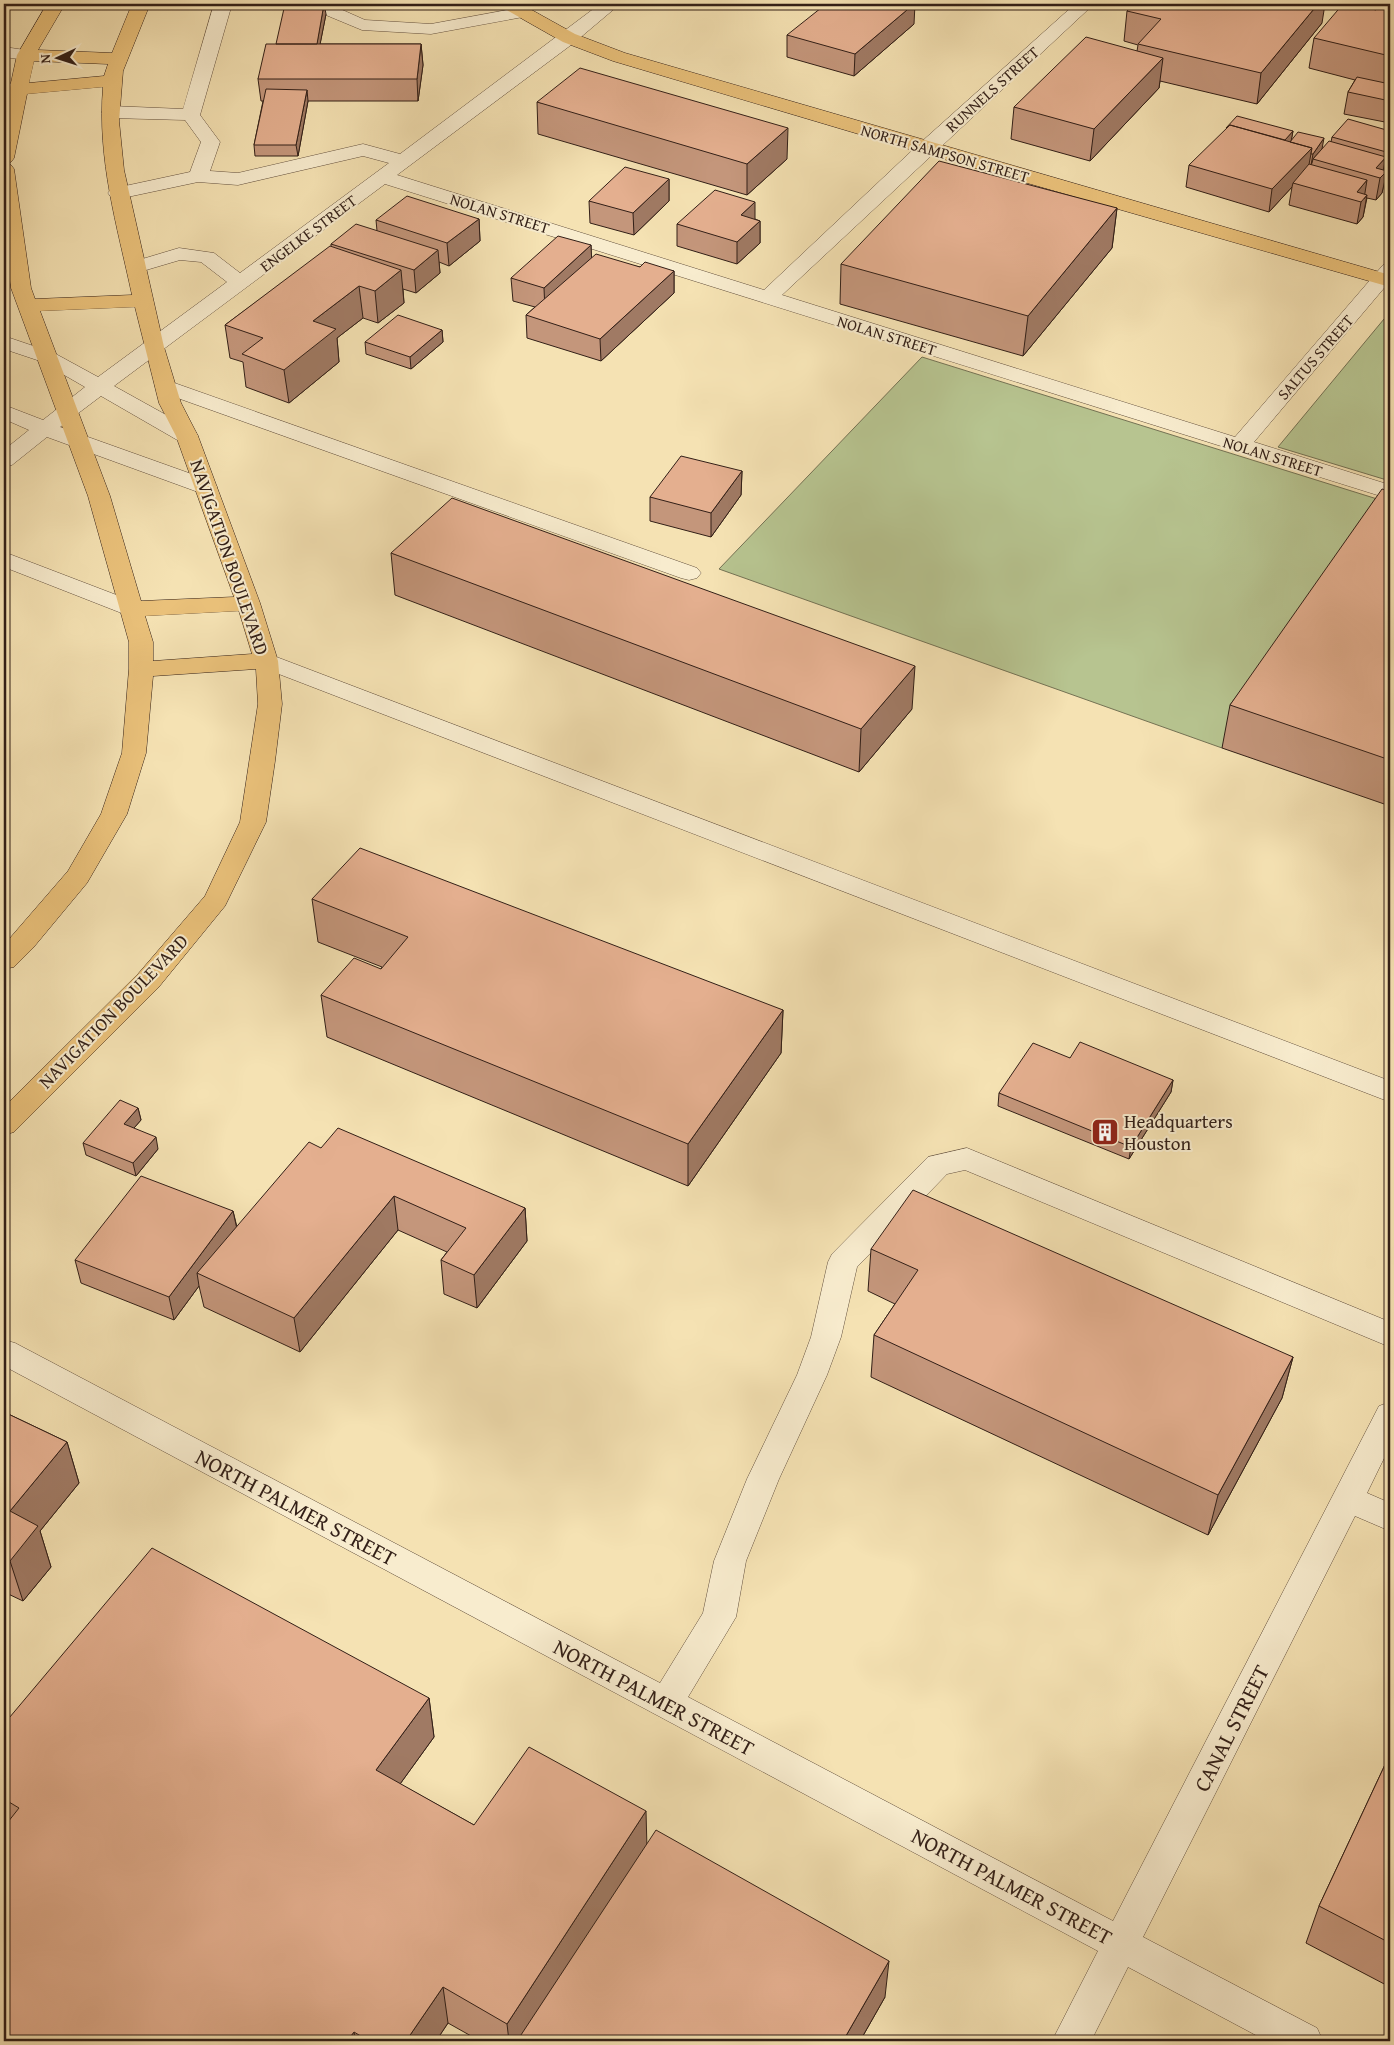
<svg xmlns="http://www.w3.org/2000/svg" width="1394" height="2045" viewBox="0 0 1394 2045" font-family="'Gentium Book Plus',serif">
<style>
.green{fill:#b7c490;stroke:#747254}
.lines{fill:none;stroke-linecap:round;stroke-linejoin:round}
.minor-casing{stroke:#63503e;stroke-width:1}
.major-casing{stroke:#321f17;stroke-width:1}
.minor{fill:#f8ecce;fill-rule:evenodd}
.major{fill:#eac17a;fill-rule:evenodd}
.wall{fill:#c4967b;stroke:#321f17}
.shaded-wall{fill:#a07a64;stroke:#321f17}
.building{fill:#e4af8f;stroke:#321f17}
.labels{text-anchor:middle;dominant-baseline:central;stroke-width:4;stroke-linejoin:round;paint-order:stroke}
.far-street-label{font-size:16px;fill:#321f17;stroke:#f8ecce}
.street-label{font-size:19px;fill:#321f17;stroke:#f8ecce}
.poi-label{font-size:19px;fill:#321f17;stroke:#f8ecce;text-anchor:start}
.near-street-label{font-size:22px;fill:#321f17;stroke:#f8ecce}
</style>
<rect width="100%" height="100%" fill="#f5e2b3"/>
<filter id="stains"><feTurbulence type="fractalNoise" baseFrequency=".004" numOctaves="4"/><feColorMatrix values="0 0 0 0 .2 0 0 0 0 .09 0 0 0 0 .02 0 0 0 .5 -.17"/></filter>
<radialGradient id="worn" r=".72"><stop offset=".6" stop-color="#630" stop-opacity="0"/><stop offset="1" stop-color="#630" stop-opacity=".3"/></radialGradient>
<!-- green -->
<path class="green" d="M1384 319 1390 321V481L1278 447Z
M922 357 1390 503 1222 748 719 569Z"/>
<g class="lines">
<!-- minor casing -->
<g class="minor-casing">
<path id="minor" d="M214 4H232L200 115 220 142 210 171 238 173 363 144 400 154 600 4H620L575 42 397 175 764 290 919 144 1075 4H1094L782 295 1235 437 1383 265 1390 263V281L1254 442 1390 485V499L385 184 114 386 195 431 198 436 195 441 187 443 179 441 101 396 60 427 214 482 217 487 214 492 206 494 198 492 47 437 12 465 4 467V450L29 430 4 419V405L43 420 85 387 40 361 4 349V336L54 353 98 377 227 282 201 262 180 260 136 273 129 271 126 267 129 263 179 248 214 253 240 273 389 163 363 156 238 185 198 182 118 199 111 197 108 193 111 189 190 172 201 142 185 120 111 118 104 116 102 112 104 108 111 106 183 109Z
M306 4H329L365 20 431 24 523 7 529 8 532 12 529 16 523 17 431 34 362 30 309 8Z
M4 47 32 51 35 55 32 59 26 60 4 57Z
M20 83 27 85 29 89 27 93 4 94V84Z
M166 380 697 568 701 573 697 578 689 580 681 578 158 391 155 386 158 381Z
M4 552 140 604 144 609 140 614 132 616 124 614 4 567Z
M266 653 1390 1081V1102L258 666 254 661 258 656Z
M967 1148 1390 1322V1347L965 1170 947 1174 857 1267 841 1337 827 1375 779 1479 746 1561 736 1617 688 1697 1113 1921 1379 1406 1390 1402V1446L1367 1493 1390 1503V1531L1355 1516 1143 1937 1317 2028 1323 2041H1267L1128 1967 1091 2041H1052L1098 1951 4 1366V1340L15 1343 660 1683 703 1613 714 1561 747 1479 797 1375 811 1337 828 1262 832 1254 928 1157Z"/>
</g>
<!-- major casing -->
<g class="major-casing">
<path id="major" d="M47 4H65L38 50 112 53 132 4H150L123 71 119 121 124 170 164 347 181 403 198 436 260 603 278 661 282 704 275 761 266 822 225 906 158 988 14 1132 4 1135V1107L138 974 205 896 240 822 258 704 256 669 153 676 146 753 127 814 87 883 33 948 14 967 4 969V945L68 871 101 814 122 753 129 669V642L88 496 11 288 4 237V115L17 55ZM34 61 108 64 104 76 29 83ZM103 87C97 160 117 225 132 295L35 299 31 288 14 169 11 165 5 163 11 162 14 158 27 94ZM135 307 159 403 176 436 234 597 141 601 110 496 40 311ZM239 611 252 654 153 661V642L145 616Z
M500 4H521L575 34 625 53 1390 275V287L919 152 613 61 563 42 503 8Z"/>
</g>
<!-- minor -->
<use href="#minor" class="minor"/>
<!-- major -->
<use href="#major" class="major"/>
</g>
<!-- wall -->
<path class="wall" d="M1390 7V123L1344 114 1348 92 1355 80 1309 68 1314 38 1376 10Z
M1127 11 1322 23 1257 104 1160 81 1159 88 1090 161 1011 139 1014 107 1137 51 1138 45 1124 41Z
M326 14 320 44H421L423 65 418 101H308L298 156H255L254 145 263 101H261L258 79 276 44Z
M914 24 854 76 787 57V35Z
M537 102 787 159 747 195 538 134Z
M1293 131 1291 141 1322 149 1331 142 1332 137 1390 131V176L1386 175 1382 193 1376 200 1367 198 1363 217 1357 224 1289 205 1292 187 1269 212 1186 187 1189 165Z
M669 179V201L634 235 590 223 589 201Z
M1117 208 1112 248 1023 356 840 304 841 264Z
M479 219 480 241 449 266 439 262 440 273 416 293 403 289 404 303 378 323 363 318 337 338 339 362 289 403 246 387 243 362 230 358 225 325 331 247V244L377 231 376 220Z
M755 219 760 221V243L737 264 677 246V224Z
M591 245V258L640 267 674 271V293L601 361 527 338 526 315 535 307 513 301 511 278Z
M442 330 443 342 411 369 366 354 365 342Z
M742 471 741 495 711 537 650 521V497Z
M1390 491V806L1222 748 1230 705Z
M391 553 912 709 859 772 395 595Z
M312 899 783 1010 781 1053 688 1186 327 1037 321 995 381 969 382 967 318 942Z
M1070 1058 1173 1080 1171 1092 1129 1159 998 1106 999 1093Z
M138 1108 141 1120 134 1128 158 1149 136 1176 86 1155 83 1143Z
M321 1148 525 1208 527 1241 477 1308 444 1294 441 1260 447 1252 398 1230 300 1352 204 1307 199 1286 174 1320 81 1283 75 1260 233 1211 237 1227Z
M871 1249 1293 1357 1282 1398 1208 1535 871 1377 874 1335 895 1304 868 1291Z
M4 1412 67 1442 79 1483 40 1531 51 1567 23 1601 4 1592Z
M429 1698 434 1737 400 1784 474 1825 647 1845 885 1997 860 2041H480L448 2023 436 2041H4V1724Z
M1390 1754V1987L1306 1943 1319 1906Z"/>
<!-- shaded-wall -->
<path class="shaded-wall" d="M324 4 326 14 316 65 315 54Z
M914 4H915L914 24 854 76 855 54Z
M1318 4H1325L1322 23 1257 104 1261 73Z
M421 44 423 65 418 101 417 79Z
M1163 58 1159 88 1090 161 1094 129Z
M307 90 308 101 298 156 296 145Z
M788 128 787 159 747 195V164Z
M1293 131 1291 142 1282 143Z
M1324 138 1322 149 1313 159 1312 163 1311 165 1313 154Z
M1312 148 1308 170 1293 183 1292 187 1269 212 1272 189Z
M1386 157 1382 176 1387 171 1382 193 1376 200 1380 178 1376 168Z
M669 179V201L634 235 633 213Z
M1367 180 1364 199 1367 195 1363 217 1357 224 1361 202 1357 192Z
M755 202V224L741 215Z
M1117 208 1112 248 1023 356 1028 316Z
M479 219 480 241 449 266 447 243Z
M760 221V243L737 264V242Z
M591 245 592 267 545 311 544 288Z
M438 250 440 273 416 293 414 270Z
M401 270 404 303 378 323 375 291Z
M674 271V293L601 361 600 339Z
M359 286 363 318 337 338 339 362 289 403 284 370 313 321Z
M442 330 443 342 411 369 410 357Z
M742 471 741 495 711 537V513Z
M915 666 912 709 859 772 861 729Z
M783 1010 781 1053 688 1186V1144Z
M1173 1080 1171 1092 1129 1159 1131 1147Z
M138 1108 141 1120 127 1136 124 1124Z
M156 1137 158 1149 136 1176 133 1163Z
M394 1196 398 1230 300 1352 294 1318Z
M525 1208 527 1241 477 1308 474 1275Z
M233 1211 238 1234 197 1273 199 1286 174 1320 169 1297Z
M1293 1357 1282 1398 1208 1535 1218 1495Z
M67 1442 79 1483 40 1531 51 1567 23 1601 10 1561V1511Z
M429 1698 434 1737 382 1809 376 1770Z
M646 1811 647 1849 523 2041H509L507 2024Z
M889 1961 885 1997 860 2041H843Z
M443 1987 448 2023 436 2041H406Z
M354 2032 356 2041H347Z"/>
<!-- building -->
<path class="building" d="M285 4H324L317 44H276Z
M826 4H914L855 54 787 35Z
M1134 4H1318L1261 73 1138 44 1161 19 1127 11Z
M1343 4H1352L1376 10 1381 5 1390 7V56L1314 38Z
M1086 37 1163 58 1094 129 1014 107Z
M266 44H421L417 79H258Z
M580 68 788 128 747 164 537 102Z
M1357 77 1390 84V101L1348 92Z
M266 89 307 90 296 145H254Z
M1237 116 1293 131 1285 140 1230 125 1226 128Z
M1348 119 1390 131V153L1332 137Z
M1230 125 1312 148 1272 189 1189 165Z
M1298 132 1324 138 1313 154H1311L1312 148 1290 142Z
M1329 141 1386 157 1376 168 1387 171 1380 178 1313 159Z
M939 161 1117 208 1028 316 841 264Z
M1309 164 1367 180 1357 192 1367 195 1361 202 1293 183Z
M625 167 669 179 633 213 589 201Z
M715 190 755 202 741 215 760 221 737 242 677 224Z
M407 196 479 219 447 243 376 220Z
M356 224 438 250 414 270 331 244Z
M558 236 591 245 544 288 511 278Z
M330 246 401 270 375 291 359 286 313 321 336 329 284 370 242 354 263 338 225 325Z
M596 254 640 267 645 262 674 271 600 339 526 315Z
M398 315 442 330 410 357 365 342Z
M681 456 742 471 711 513 650 497Z
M1382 489 1390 491V760L1230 705Z
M452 498 915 666 861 729 391 553Z
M360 848 783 1010 688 1144 321 995 354 958 381 969 408 937 312 899Z
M1080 1042 1173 1080 1131 1147 999 1093 1033 1043 1070 1058Z
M120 1100 138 1108 124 1124 156 1137 133 1163 83 1143Z
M338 1128 525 1208 474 1275 441 1260 466 1228 394 1196 294 1318 197 1273 309 1142 321 1148Z
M141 1176 233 1211 169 1297 75 1260Z
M913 1190 1293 1357 1218 1495 874 1335 918 1270 871 1249Z
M4 1412 67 1442 10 1511 38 1526 10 1561 4 1558Z
M152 1548 429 1698 376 1770 474 1825 529 1747 646 1811 507 2024 443 1987 406 2041H369L354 2032 347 2041H4V1827L19 1808 4 1799V1724Z
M1390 1754V1943L1319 1906Z
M656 1830 889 1961 843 2041H517Z"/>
<!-- icons -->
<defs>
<g id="building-square" transform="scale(1.4375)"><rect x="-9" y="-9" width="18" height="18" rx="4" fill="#8f2418" stroke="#f8ecce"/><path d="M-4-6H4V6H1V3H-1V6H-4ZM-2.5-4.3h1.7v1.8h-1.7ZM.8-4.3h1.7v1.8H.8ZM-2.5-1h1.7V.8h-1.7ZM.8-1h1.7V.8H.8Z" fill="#fff"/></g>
</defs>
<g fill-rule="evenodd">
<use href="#building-square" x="1105" y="1132"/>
</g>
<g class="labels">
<!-- far-street labels -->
<g class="far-street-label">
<text transform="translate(992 89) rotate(-42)">RUNNELS STREET</text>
<text transform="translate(945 153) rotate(16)">NORTH SAMPSON STREET</text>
<text transform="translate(500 213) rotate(17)">NOLAN STREET</text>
<text transform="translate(308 233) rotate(-37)">ENGELKE STREET</text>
<text transform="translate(887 335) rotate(17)">NOLAN STREET</text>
<text transform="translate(1315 357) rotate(-49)">SALTUS STREET</text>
<text transform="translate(1273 456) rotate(17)">NOLAN STREET</text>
</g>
<!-- street labels -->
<g class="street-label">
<text transform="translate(230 557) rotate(71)">NAVIGATION BOULEVARD</text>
<text transform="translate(113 1011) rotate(-46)">NAVIGATION BOULEVARD</text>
</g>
<!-- poi labels -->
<g class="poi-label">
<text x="1124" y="1121">Headquarters<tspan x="1124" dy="22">Houston</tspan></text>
</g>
<!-- near-street labels -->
<g class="near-street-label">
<text transform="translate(296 1507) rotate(28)">NORTH PALMER STREET</text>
<text transform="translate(654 1697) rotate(28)">NORTH PALMER STREET</text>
<text transform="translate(1231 1728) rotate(-63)">CANAL STREET</text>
<text transform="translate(1012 1886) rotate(28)">NORTH PALMER STREET</text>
</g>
</g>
<!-- margin -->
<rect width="1394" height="2045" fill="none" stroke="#f5e2b3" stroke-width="20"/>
<rect x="5" y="5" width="1384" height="2035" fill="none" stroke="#321f17" stroke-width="2.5"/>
<rect x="10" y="10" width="1374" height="2025" fill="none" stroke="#321f17"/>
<!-- north arrow -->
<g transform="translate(58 58) rotate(266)" stroke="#f8ecce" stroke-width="4" paint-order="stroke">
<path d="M0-4L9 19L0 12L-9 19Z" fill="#321f17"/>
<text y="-8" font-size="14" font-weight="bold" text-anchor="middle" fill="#321f17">N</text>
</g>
<rect width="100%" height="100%" filter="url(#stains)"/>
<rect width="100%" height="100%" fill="url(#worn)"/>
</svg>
